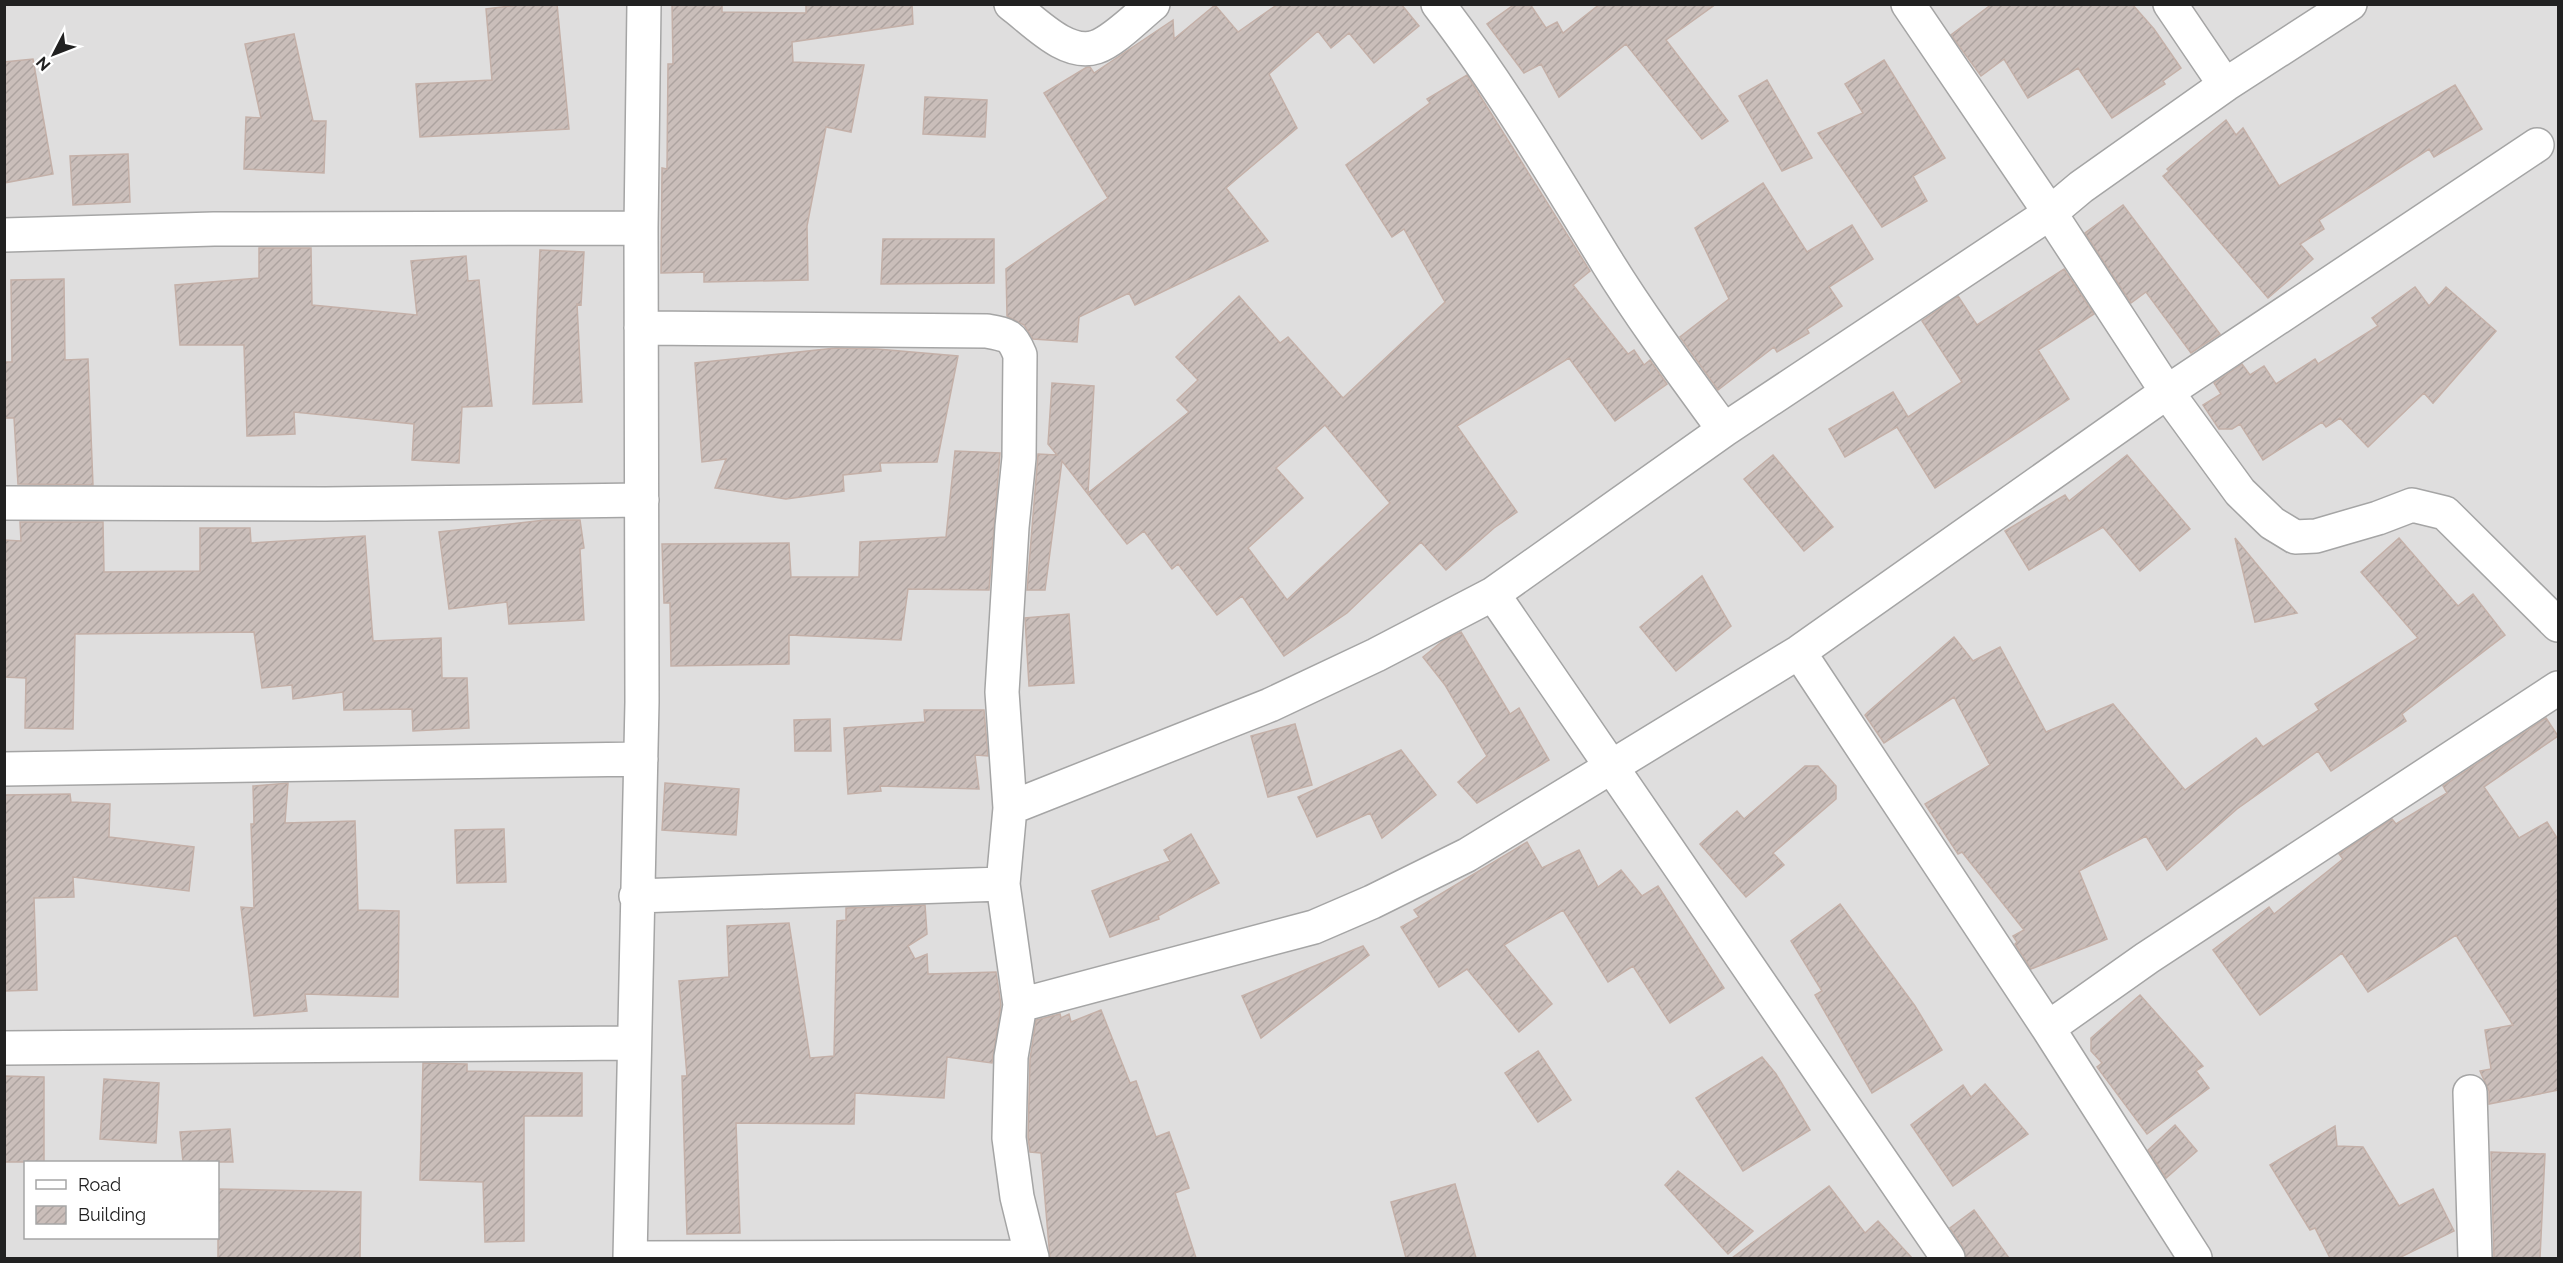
<svg xmlns="http://www.w3.org/2000/svg" width="2563" height="1263" viewBox="0 0 2563 1263" font-family="Raleway,sans-serif">
<style>
.residential{fill:#dfdede;fill-rule:evenodd}
.building{fill:url(#building-hatch);stroke:#c4b0a8;stroke-width:1.5;fill-rule:evenodd}
.lines{fill:none;stroke-linecap:round;stroke-linejoin:round}
.minor-casing{stroke:#a5a5a5;stroke-width:36}
.minor{stroke:#fff;stroke-width:33}
</style>
<defs>
<pattern id="building-hatch" width="6" height="6" patternUnits="userSpaceOnUse" patternTransform="scale(1.5)"><rect width="6" height="6" fill="#cabeba"/><path d="M-1 1l2-2M0 6l6-6M5 7l2-2" fill="none" stroke="#ada3a0"/></pattern>
</defs>
<rect width="100%" height="100%" fill="#f2ece7"/>
<!-- residential -->
<path class="residential" d="M5 5H2558V1258H5ZM26 1162H218V1238H26Z"/>
<!-- building -->
<path class="building" d="M526 4H557L569 129 420 137 416 84 492 80 486 9Z
M672 4H722V12L806 13V4H912L913 24 792 42 793 62 864 65 851 132 826 127 807 226 808 280 704 282V272L661 273 662 168 667 169 668 64H673Z
M1278 4H1401L1419 26 1374 63 1349 33 1331 48 1318 31 1269 74 1297 128 1226 188 1268 241 1135 305 1129 293 1079 317 1077 342 1033 339 1024 325 1007 316 1006 269 1108 198 1044 93 1087 67H1090L1094 73 1173 20 1174 39 1215 5 1238 32Z
M1515 4H1530L1546 28 1557 22 1563 33 1600 4H1716L1666 40 1728 121 1702 139 1626 44 1559 97 1541 64 1524 73 1487 24Z
M1992 4H2132L2154 29 2181 68 2163 81 2165 84 2112 118 2078 68 2028 98 2004 59 1981 76 1951 35Z
M294 34 313 121H326L324 173 244 169 246 117 261 118 245 44Z
M33 59 53 174 4 183V62Z
M1884 60 1945 158 1913 176 1927 201 1882 227 1818 133 1863 113 1845 84Z
M1467 75 1590 271 1573 285 1628 354 1634 350 1644 365 1650 360 1667 384 1615 421 1569 358 1457 426 1517 512 1494 528 1446 570 1421 542 1347 613 1284 656 1242 596 1217 615 1178 564 1172 569 1144 531 1127 544 1062 461 1045 590H1027L1038 454 1057 455 1048 444 1052 383 1094 386 1088 493 1189 412 1177 400 1198 380 1176 357 1239 296 1280 343 1288 337 1343 398 1445 302 1404 229 1392 237 1346 165 1430 103 1427 99ZM1325 425 1390 503 1287 600 1248 548 1303 498 1276 468Z
M1767 80 1812 158 1782 171 1739 96Z
M2455 85 2482 129 2434 157 2429 149 2319 220 2324 229 2300 244 2313 259 2268 298 2163 176 2169 171 2167 169 2226 120 2236 135 2243 128 2279 186Z
M925 97 987 100 985 137 923 134Z
M128 154 130 202 73 205 70 156Z
M1763 183 1807 252 1852 225 1873 259 1829 287 1842 306 1807 329 1809 333 1777 352 1774 347 1718 390 1680 337 1729 299 1695 228Z
M2123 205 2220 334 2191 353 2146 292 2131 303 2085 233Z
M883 239H994V283L881 284Z
M259 248H311L312 305 417 315 411 261 466 256 468 281 479 280 492 406 462 407 459 463 412 460 414 424 294 412 295 434 247 436 244 345H180L175 285 259 278Z
M540 250 584 252 581 305 577 304 582 402 533 404Z
M2064 269 2094 314 2038 350 2069 399 1935 488 1897 427 1845 457 1829 429 1893 392 1908 417 1962 382 1922 321 1958 296 1977 325Z
M64 279 65 360 88 359 93 485 18 484 14 418H4V362H12L11 280Z
M2415 287 2429 306 2446 287 2496 331 2433 403 2424 393 2368 447 2340 418 2326 427 2322 422 2263 460 2240 424 2232 429H2219L2203 405 2221 394 2214 383 2242 364 2250 375 2264 366 2276 384 2315 359 2318 364 2378 326 2372 318Z
M836 348 877 349 958 356 937 462 880 463 881 471 843 475 844 491 786 499 715 488 726 459 702 462 695 363Z
M955 451 1000 453 989 590 908 589 901 640 789 635V664L671 666 670 603H664L662 544 789 543 791 577H859L860 542 946 537Z
M1773 455 1833 527 1804 551 1744 479Z
M2127 455 2190 529 2140 571 2103 527 2029 570 2005 531 2065 495 2069 501Z
M545 520H580L584 548 580 549 584 620 509 624 507 602 449 609 439 532Z
M20 522H103L104 572 200 571V528H250L251 543 365 536 373 641 441 638 442 678H467L469 728 413 731 412 709 344 710 343 692 293 699 292 685 262 688 254 632 75 634 73 729 25 728 26 678 4 677V540L21 541Z
M2235 538 2297 613 2255 622Z
M2399 538 2458 606 2473 594 2505 635 2402 714 2406 721 2331 771 2318 751 2237 809 2167 870 2146 836 2079 871 2107 939 2031 969 2015 944 2017 942 2013 936 2024 930 1962 852 1958 854 1925 804 1990 765 1954 697 1884 743 1865 715 1868 712 1954 637 1973 661 2000 647 2046 732 2113 704 2185 790 2256 738 2263 747 2319 710 2315 704 2418 638 2361 572Z
M1702 576 1731 626 1676 671 1640 627Z
M1069 614 1074 683 1029 686 1025 618Z
M1461 632 1510 714 1519 708 1549 760 1477 803 1458 782 1487 756 1445 685 1423 657 1444 640Z
M924 710H984L988 756 975 755 979 789 880 786 881 791 848 794 844 728 925 722Z
M2546 718 2558 736 2484 787 2519 838 2547 822 2559 841V1090L2489 1104V1091L2480 1071 2491 1069 2485 1030 2513 1025 2456 935 2368 992 2342 953 2260 1015 2213 950 2269 907 2274 914 2343 859 2339 854 2392 819 2396 824 2447 793 2443 786Z
M830 719 831 751H795L794 720Z
M1295 724 1312 785 1268 797 1251 736Z
M1401 750 1436 795 1382 838 1370 813 1317 837 1298 797Z
M1805 766H1818L1836 786V799L1773 853 1784 865 1746 897 1700 844 1737 811 1744 819Z
M288 783 285 823 355 821 358 910 399 911 398 997 305 994 307 1011 254 1016 241 907 254 908 251 824H254L253 786Z
M665 783 739 789 736 835 662 830Z
M70 794 71 802 110 804 109 837 194 847 189 891 73 877 74 897 34 898 37 990 4 991V795Z
M504 829 506 882 457 883 455 830Z
M1191 834 1219 883 1158 916 1159 919 1110 937 1092 891 1170 861 1164 850Z
M1527 842 1542 868 1579 850 1598 887 1621 870 1642 896 1658 886 1724 988 1670 1023 1633 966 1608 982 1563 910 1504 945 1552 1004 1519 1032 1467 969 1439 987 1401 927 1419 917 1414 910Z
M1840 904 1915 1006 1942 1050 1872 1093 1815 995 1822 991 1791 941Z
M925 905 927 934 908 946 915 959 927 954 928 974 996 972 1001 1005 992 1063 947 1057 944 1098 855 1093 854 1124 736 1123 740 1233 687 1234 682 1076H687L679 981 729 977 727 926 789 923 810 1058 834 1056 837 921 846 920V908Z
M1363 946 1369 955 1261 1038 1242 996Z
M2140 995 2203 1066 2196 1071 2209 1088 2147 1134 2097 1067 2102 1063 2091 1051V1038Z
M1101 1010 1130 1083 1136 1081 1156 1137 1169 1132 1189 1188 1175 1193 1196 1258H1050L1041 1153 1030 1152 1028 1137 1030 1059 1036 1020 1060 1014 1061 1018 1069 1014 1071 1022Z
M1538 1051 1571 1100 1538 1122 1505 1073Z
M1762 1057 1776 1074 1810 1130 1743 1171 1696 1098Z
M423 1063 467 1064V1071L582 1073V1116H524V1241L485 1242 483 1182 420 1180Z
M4 1076 44 1077V1162H4Z
M104 1079 159 1083 156 1143 100 1139Z
M1985 1084 2028 1134 1953 1186 1911 1125 1963 1085 1971 1097Z
M2175 1125 2197 1151 2166 1178 2148 1150Z
M2335 1126 2337 1146 2363 1147 2399 1206 2433 1189 2454 1231 2399 1258H2330L2315 1228 2310 1230 2270 1165Z
M230 1129 233 1162H183L180 1132Z
M2491 1152 2545 1154 2540 1258H2494Z
M1678 1171 1753 1231 1728 1254 1665 1185Z
M1455 1184 1476 1258H1406L1391 1202Z
M1829 1186 1865 1233 1878 1221 1912 1258H1732Z
M218 1189 361 1192 360 1258H218Z
M1974 1210 2009 1258H1966L1963 1247 1950 1228Z"/>
<g class="lines">
<!-- minor casing -->
<g class="minor-casing">
<path id="minor" d="M1011 4C1034 21 1066 57 1096 47 1114 41 1138 16 1153 4
M1438 4C1501 86 1553 174 1607 262 1643 320 1684 375 1724 430
M1908 4 2050 213 2167 392 2240 492 2272 523 2295 537 2316 536 2378 518 2412 505 2445 513 2558 625
M2170 4 2225 85
M4 235 214 229 641 228
M641 328 987 331C1008 335 1012 335 1020 355L1019 458 1012 527 1002 692 1010 808 1003 884 1020 1005 1011 1057 1009 1138 1017 1197 1032 1258
M4 503 325 504 642 500
M1493 594 1948 1258
M1799 652 2048 1028 2195 1258
M4 769 641 759
M1010 808 1270 705 1376 655 1493 594 1724 430 2050 213 2081 187 2225 85 2350 4
M636 896 1003 884
M1020 1005 1314 927 1372 902 1467 855 1799 652 2167 392 2537 145
M2048 1028 2147 958 2558 688
M4 1048 633 1043
M2470 1092 2475 1258
M630 1258 642 702 641 228 644 4
M630 1258 1032 1257"/>
</g>
<!-- minor -->
<use href="#minor" class="minor"/>
</g>
<!-- border -->
<rect width="2563" height="1263" fill="none" stroke="#212121" stroke-width="12"/>
<!-- legend -->
<rect x="24" y="1161" width="195" height="78" fill="#ffffff" stroke="#a6a6a6" stroke-width="1.5"/>
<rect x="36" y="1180" width="30" height="9" fill="#ffffff" stroke="#a6a6a6" stroke-width="1.5"/>
<text x="78" y="1191" font-size="18" fill="#212121">Road</text>
<rect x="36" y="1206" width="30" height="18" fill="url(#building-hatch)" stroke="#a6a6a6" stroke-width="1.5"/>
<text x="78" y="1221" font-size="18" fill="#212121">Building</text>
<!-- north arrow -->
<g transform="translate(54 54) rotate(228)" stroke="#ffffff" stroke-width="4.5" paint-order="stroke">
<path d="M0-4.5L10 22L0 15L-10 22Z" fill="#212121"/>
<text y="-9" font-size="16" font-weight="bold" text-anchor="middle" fill="#212121">N</text>
</g>
</svg>
